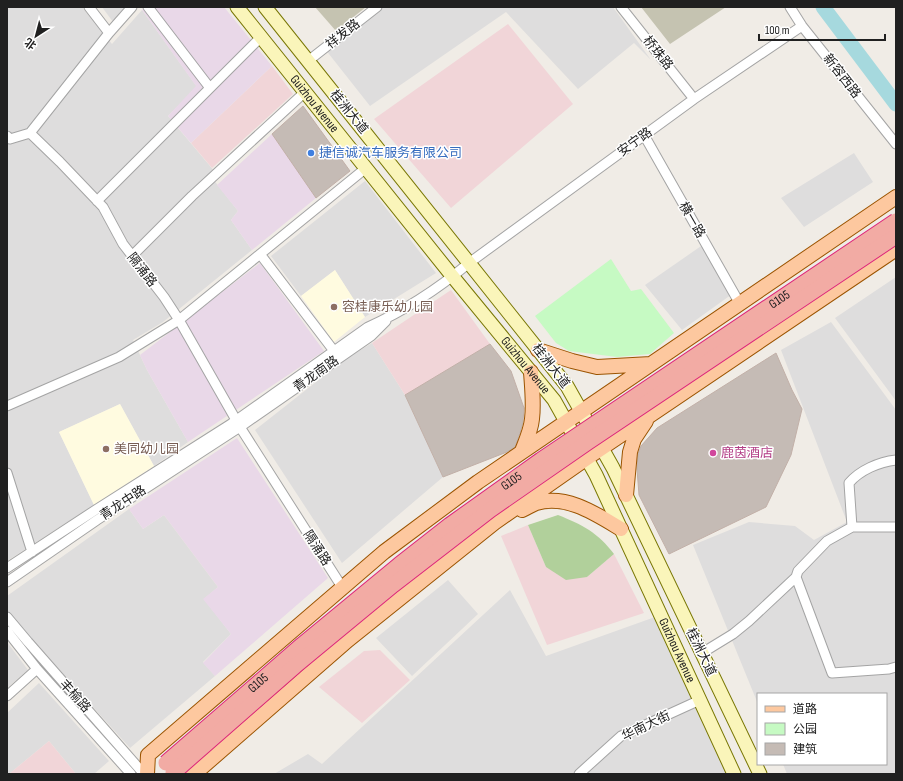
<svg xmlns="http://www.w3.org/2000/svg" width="903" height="781" viewBox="0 0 903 781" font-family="'Sofia Sans Condensed','Noto Sans SC',sans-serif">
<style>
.residential{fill:#dedddd}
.commercial{fill:#f1d5d8}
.industrial{fill:#e9d8e8}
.education{fill:#fffbe0}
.construction{fill:#c5c3b1}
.forest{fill:#b1d09b}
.park{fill:#c6fac3}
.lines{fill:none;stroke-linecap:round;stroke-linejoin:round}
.river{stroke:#a6d9de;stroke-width:15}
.building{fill:#c5bbb5;stroke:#c2b0a8}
.minor-casing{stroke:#a4a4a4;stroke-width:11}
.secondary-casing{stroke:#797704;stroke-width:15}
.primary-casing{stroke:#9b5400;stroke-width:16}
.minor{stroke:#fff;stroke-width:9}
.secondary{stroke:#faf5ba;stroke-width:13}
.primary{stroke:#fdc89f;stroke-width:14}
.trunk-bridge-casing{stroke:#dd257b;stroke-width:17;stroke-linecap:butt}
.trunk-bridge{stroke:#f2aba4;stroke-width:15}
.shop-dot{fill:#3f7fe0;stroke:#fff;stroke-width:1.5}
.education-dot{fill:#8d6e63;stroke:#fff;stroke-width:1.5}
.hotel-dot{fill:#d1479c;stroke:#fff;stroke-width:1.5}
.labels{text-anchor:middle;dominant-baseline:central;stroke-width:3;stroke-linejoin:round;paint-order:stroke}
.street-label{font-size:13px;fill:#202020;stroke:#fff}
.shop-label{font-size:13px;fill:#366cbe;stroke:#fff;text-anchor:start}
.education-label{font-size:13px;fill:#785e54;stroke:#fff;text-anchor:start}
.hotel-label{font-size:13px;fill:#b23c85;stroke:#fff;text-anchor:start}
</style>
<rect width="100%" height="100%" fill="#f0ece6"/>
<!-- residential -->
<path class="residential" d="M7 7H82L112 44 142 10 197 87 168 116 215 172 213 179 238 211 231 220 252 250 163 322 133 340 147 370 188 442 154 466 120 404 59 432 94 505 7 561V127L8 123 7 122Z
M102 7H125L113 22Z
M376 7H613L651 60 634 43 578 89 506 12 370 106 325 49Z
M854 153 873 182 804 227 781 198Z
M365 181 436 273 365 317 335 270 301 296 271 256Z
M704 244 735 292 682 330 645 285Z
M896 277V401L835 318Z
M831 322 896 410V774H787L783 764H886V694H758V704L693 545 749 522 795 526 814 540 847 522 781 350Z
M372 343 405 395 443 477 342 563 255 430 344 360Z
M129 509 143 529 164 515 218 587 204 599 231 634 203 662 215 676 130 748 7 612V596Z
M448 580 478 614 412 676 376 638Z
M510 590 546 656 655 617 729 774H274L308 754 322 764Z
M7 642 28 670 7 688Z
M39 683 109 761 94 774H76L49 741 9 774H7V713Z"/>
<!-- commercial -->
<path class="commercial" d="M508 24 573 104 451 208 374 119Z
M272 66 293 94 212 168 191 143Z
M451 290 490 344 405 395 372 343Z
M528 525 546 567 587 577 614 554 644 613 547 645 501 536Z
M380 650 410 680 362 723 319 687 364 651Z
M49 741 76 774H9Z"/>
<!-- industrial -->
<path class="industrial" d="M145 7H224L272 66 191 143 168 116 196 86 142 10Z
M272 134 316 198 252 250 231 220 238 211 217 185Z
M260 263 324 351 188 442 147 370 140 355Z
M237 438 328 578 215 676 203 663 231 634 203 599 218 587 164 515 143 529 129 509Z"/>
<!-- education -->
<path class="education" d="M335 270 365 317 334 342 301 296Z
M120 404 154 466 94 505 59 432Z"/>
<!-- construction -->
<path class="construction" d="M315 7H366L336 31Z
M641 7H726L670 44Z"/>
<!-- forest -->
<path class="forest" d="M558 515C583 525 597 532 614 554L587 577 566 580 546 567 528 525Z"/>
<!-- park -->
<path class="park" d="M611 259 631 291 641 289 674 333 650 354 617 357 569 351 556 343 535 316Z"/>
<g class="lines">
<!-- river -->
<path class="river" d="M823 7 896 104"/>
</g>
<!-- building -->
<path class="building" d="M303 106 350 171 316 198 272 134Z
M490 344 511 371 524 408 523 422 520 433 515 447 507 452 443 477 405 395Z
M776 353 792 390 802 409 791 455 766 507 669 554 639 495 637 469 638 454 641 446 657 428Z"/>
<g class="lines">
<!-- minor casing -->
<g class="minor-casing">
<path id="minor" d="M89 7 109 33 132 7
M148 7 210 88
M621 7 694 99
M790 7 802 26 896 144
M308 61 377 7
M30 133 60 162 103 207 123 244 164 297 179 320 240 427 342 587
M644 135 740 304
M7 136 10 139 30 133 109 33
M97 201 261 37
M260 254 334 351
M132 256 192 196 305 92
M7 406 119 357 179 320 366 168
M7 473 32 552
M852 527 849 483C860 470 879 462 896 460
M7 568 97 509 231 424 368 327C404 311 439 288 469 263L694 99 802 26
M796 577 832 673 889 669 896 667
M7 582 97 520 240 427 371 336 386 321
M7 617 28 642 144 774
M7 631 37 669 131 774
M702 653 733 634 749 621 796 577 798 571 827 541 852 527H896
M7 696 37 669
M579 774 621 736 700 700"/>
</g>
<!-- secondary casing -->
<g class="secondary-casing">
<g id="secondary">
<path id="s1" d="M237 7 453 277 554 400 596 475 734 774"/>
<path d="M265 7 567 386 613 468 760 774"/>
</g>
</g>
<!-- primary casing -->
<g class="primary-casing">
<path id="primary" d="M538 350 572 361 597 367 651 364
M522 451C526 441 531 430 532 419 534 404 532 387 531 372
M626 495 630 452 634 439 646 421
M522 510C527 508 531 505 536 503 567 494 596 514 621 529
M147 774 148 755 384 552 478 482 896 197
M192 774 200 769 348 640 494 523 587 458 896 249"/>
</g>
<!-- minor -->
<use href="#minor" class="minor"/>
<!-- secondary -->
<use href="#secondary" class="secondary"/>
<!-- primary -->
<use href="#primary" class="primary"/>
<!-- trunk-bridge casing -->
<g class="trunk-bridge-casing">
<g id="trunk-bridge">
<path id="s2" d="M166 763 302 645 399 565 450 525 541 460 896 221"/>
<path d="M173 773 295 666 393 585 490 510 588 442 896 236"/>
</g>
</g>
<!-- trunk-bridge -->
<use href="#trunk-bridge" class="trunk-bridge"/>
</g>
<!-- markers -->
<circle class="shop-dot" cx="311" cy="153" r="4"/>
<g class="education-dot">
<circle cx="334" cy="307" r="4"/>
<circle cx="106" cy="449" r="4"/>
</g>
<circle class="hotel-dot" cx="713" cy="453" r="4"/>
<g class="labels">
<!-- street labels -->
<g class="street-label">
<text transform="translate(343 34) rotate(-38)">祥发路</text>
<text transform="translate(658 53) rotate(51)">桥珠路</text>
<text transform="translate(842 76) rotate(52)">新容西路</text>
<text stroke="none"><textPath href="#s1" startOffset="124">Guizhou Avenue</textPath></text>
<text transform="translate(349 112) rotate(51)">桂洲大道</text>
<text transform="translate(635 142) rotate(-36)">安宁路</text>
<text transform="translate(692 220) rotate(60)">横一路</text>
<text transform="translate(142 270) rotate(52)">隔涌路</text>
<text stroke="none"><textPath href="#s2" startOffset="770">G105</textPath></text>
<text stroke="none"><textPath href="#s1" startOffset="460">Guizhou Avenue</textPath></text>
<text transform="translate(551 366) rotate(52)">桂洲大道</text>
<text transform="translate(316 374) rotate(-35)">青龙南路</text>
<text stroke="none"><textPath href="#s2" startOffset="446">G105</textPath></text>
<text transform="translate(123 503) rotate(-33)">青龙中路</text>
<text transform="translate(317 548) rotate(57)">隔涌路</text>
<text stroke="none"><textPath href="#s1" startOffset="784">Guizhou Avenue</textPath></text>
<text transform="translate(701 652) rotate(64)">桂洲大道</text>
<text stroke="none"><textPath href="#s2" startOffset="122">G105</textPath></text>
<text transform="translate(75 696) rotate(48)">丰榆路</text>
<text transform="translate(646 726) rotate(-26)">华南大街</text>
</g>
<!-- shop labels -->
<g class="shop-label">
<text x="319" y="153">捷信诚汽车服务有限公司</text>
</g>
<!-- education labels -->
<g class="education-label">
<text x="342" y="307">容桂康乐幼儿园</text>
<text x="114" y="449">美同幼儿园</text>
</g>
<!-- hotel labels -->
<g class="hotel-label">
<text x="721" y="453">鹿茵酒店</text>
</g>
</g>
<!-- border -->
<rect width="903" height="781" fill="none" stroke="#202020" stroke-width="16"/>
<!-- legend -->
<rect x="757" y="693" width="130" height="72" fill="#ffffff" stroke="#a6a6a6"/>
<rect x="765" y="706" width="20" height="6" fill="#fdc89f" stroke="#a6a6a6"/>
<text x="793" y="713" font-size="12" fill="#202020">道路</text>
<rect x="765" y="723" width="20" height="12" fill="#c6fac3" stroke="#a6a6a6"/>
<text x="793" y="733" font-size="12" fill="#202020">公园</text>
<rect x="765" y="743" width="20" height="12" fill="#c5bbb5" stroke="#a6a6a6"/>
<text x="793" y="753" font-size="12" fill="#202020">建筑</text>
<!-- north arrow -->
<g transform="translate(36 36) rotate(216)" stroke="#ffffff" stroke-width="3" paint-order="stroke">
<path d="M0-3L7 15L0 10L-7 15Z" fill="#202020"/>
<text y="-6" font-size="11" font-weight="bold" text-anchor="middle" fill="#202020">北</text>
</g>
<!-- scale -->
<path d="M759 34v6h126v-6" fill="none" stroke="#202020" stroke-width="2"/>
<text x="765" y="34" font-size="12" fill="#202020" stroke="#ffffff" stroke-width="3" paint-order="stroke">100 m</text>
</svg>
